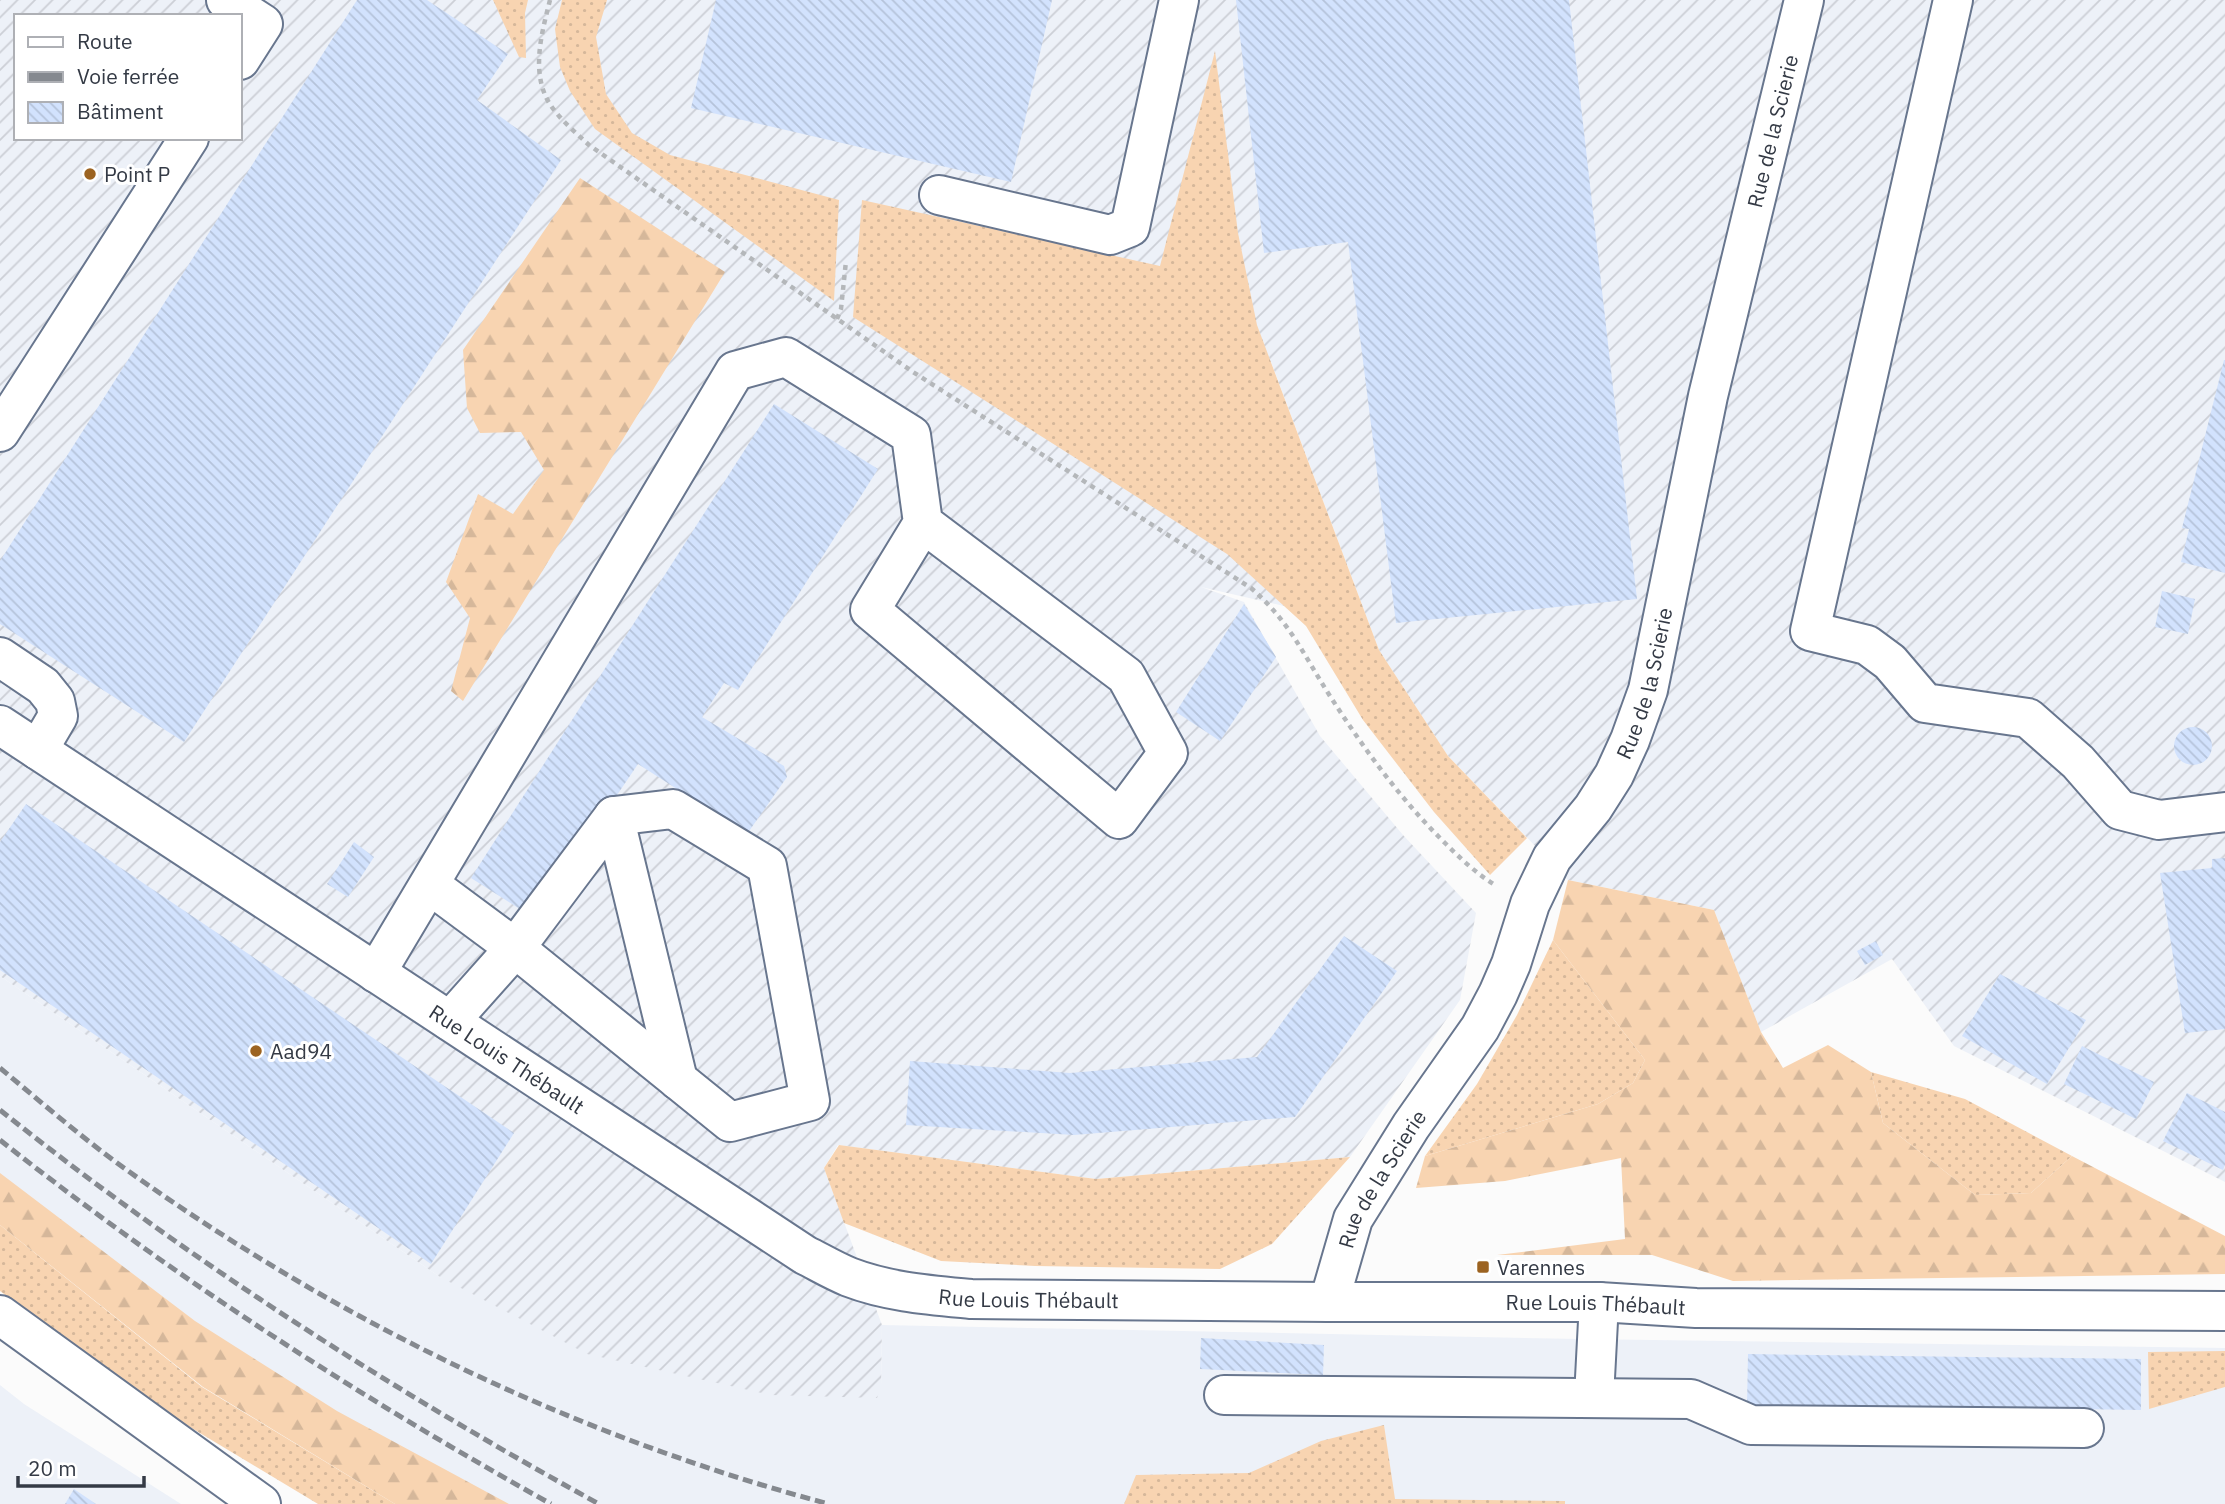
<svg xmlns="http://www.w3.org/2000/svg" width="2225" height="1504" viewBox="0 0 2225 1504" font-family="'IBM Plex Sans',sans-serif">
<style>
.built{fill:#edf1f8}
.industrial{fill:url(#industrial-furrows);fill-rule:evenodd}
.grass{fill:url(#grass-dots)}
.forest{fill:url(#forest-firs)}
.building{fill:url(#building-back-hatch)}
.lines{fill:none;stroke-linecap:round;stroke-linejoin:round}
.minor-casing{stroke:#68768e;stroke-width:42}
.path{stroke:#b4b7ba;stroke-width:4.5;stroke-dasharray:5 5;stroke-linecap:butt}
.minor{stroke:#fff;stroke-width:38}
.rail{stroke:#85898f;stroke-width:5;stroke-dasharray:10 5;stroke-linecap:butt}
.poi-dot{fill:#9c6321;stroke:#fff;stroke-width:2.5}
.labels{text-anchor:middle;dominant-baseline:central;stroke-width:6;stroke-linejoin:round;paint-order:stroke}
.street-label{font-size:21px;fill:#343a45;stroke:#fff}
.poi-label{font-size:21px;fill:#343a45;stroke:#fff;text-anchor:start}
</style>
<defs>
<pattern id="industrial-furrows" width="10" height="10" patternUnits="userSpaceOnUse" patternTransform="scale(1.75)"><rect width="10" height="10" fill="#edf1f8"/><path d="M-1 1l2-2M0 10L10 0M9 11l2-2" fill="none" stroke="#cccfd6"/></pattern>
<pattern id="grass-dots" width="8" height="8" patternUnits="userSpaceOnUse" patternTransform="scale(1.75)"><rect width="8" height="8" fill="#f8d4b1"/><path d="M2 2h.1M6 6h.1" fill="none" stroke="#d5b79a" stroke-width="1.8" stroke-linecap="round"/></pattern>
<pattern id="forest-firs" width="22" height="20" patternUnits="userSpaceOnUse" patternTransform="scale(1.75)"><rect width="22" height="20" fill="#f8d4b1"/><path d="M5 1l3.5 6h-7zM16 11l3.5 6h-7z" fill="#d5b79a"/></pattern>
<pattern id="building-back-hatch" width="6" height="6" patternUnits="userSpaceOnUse" patternTransform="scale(1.75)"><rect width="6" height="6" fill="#d2e2fd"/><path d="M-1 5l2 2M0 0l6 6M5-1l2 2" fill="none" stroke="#b5c3da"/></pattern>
</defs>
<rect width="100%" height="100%" fill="#fbfbfb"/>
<!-- built -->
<path class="built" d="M0 976 440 1277 881 1387 882 1325 1580 1339 2225 1348V1504H415L0 1219Z
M0 1385 24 1404 181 1504H0Z"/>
<!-- industrial -->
<path class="industrial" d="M0 0H2225V1182L1954 1046 1892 959 1761 1032 1714 910 1568 880 1448 756 1379 650 1268 354 1358 623 1201 587 1244 602 1320 736 1403 835 1476 913 1460 1000 1350 1157 1096 1179 838 1145 824 1168 882 1325 881 1387 877 1398 771 1395 587 1354 440 1277 0 976ZM16 16H240V138H16Z"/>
<!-- grass -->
<path class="grass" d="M493 0H528L525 13 526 58 519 57Z
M562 0H607L596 37 606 94 632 133 670 155 839 200 834 301 595 129 570 91 560 67 555 29Z
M1215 51 1238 233 1257 325 1379 650 1448 756 1527 838 1490 875 1434 812 1363 720 1306 626 1227 554 853 317 862 200 1160 266Z
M1553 940 1645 1060 1633 1083 1598 1104 1425 1156 1477 1084 1517 1015Z
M1871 1072 1965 1099 2072 1156 2031 1193 1975 1195 1883 1123Z
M839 1145 1096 1179 1350 1157 1272 1244 1220 1269 1035 1266 941 1261 844 1223 824 1168Z
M0 1225 202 1387 395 1504H318L150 1403 0 1291Z
M2225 1351V1387L2149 1409 2148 1352Z
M1384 1425 1395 1499 1565 1501V1504H1124L1136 1475 1249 1473 1321 1441Z"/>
<!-- forest -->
<path class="forest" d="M580 178 725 272 463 701 451 691 470 618 446 582 478 494 513 514 544 470 521 432 480 433 467 408 463 350Z
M1568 880 1714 910 1761 1032 1783 1068 1828 1045 1871 1072 1883 1123 1975 1195 2031 1193 2072 1156 2225 1236V1274L1733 1281 1652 1255H1497L1625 1239 1621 1158 1505 1181 1416 1188 1425 1156 1598 1104 1633 1083 1645 1060 1553 940Z
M0 1173 195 1321 337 1411 509 1504H395L203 1387 0 1225Z"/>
<!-- building -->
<path class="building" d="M357 0H427L508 54 477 100 561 160 184 742 0 624V561Z
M716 0H1052L1011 182 691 108Z
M1236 0H1569L1637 599 1396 623 1348 242 1264 253Z
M2224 360H2225V573L2181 562 2189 529 2182 528Z
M774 404 878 469 738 690 724 683 702 717 784 766 787 777 747 834 638 764 534 918 471 878Z
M2162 591 2195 599 2188 634 2155 627Z
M1244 604 1276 657 1220 741 1176 712Z
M2174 746a19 19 0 1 1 38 0a19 19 0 1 1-38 0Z
M26 804 514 1133 431 1264 0 970V842Z
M354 842 374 857 348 897 327 884Z
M2225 858V1029L2185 1033 2160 873 2212 868V859Z
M1344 936 1397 971 1295 1117 1074 1135 906 1125 910 1061 1070 1073 1257 1057Z
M1876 941 1883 955 1865 965 1857 951Z
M2000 974 2086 1020 2047 1084 1962 1036Z
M2082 1046 2154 1082 2136 1119 2064 1084Z
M2187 1093 2225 1112V1165L2223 1170 2163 1141Z
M1201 1338 1324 1345 1323 1375 1200 1369Z
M1748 1354 2141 1359V1410L1747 1405Z
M74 1489 96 1504H65Z"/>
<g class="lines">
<!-- minor casing -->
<g class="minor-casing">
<g id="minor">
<path d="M226 0 263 24 240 60"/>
<path d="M1953 0 1810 631 1867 645 1890 662 1925 703 2028 718 2078 762 2120 810 2159 820 2225 812"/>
<path d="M939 195 1110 235 1130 227 1179 0"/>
<path d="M0 432 189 138"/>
<path d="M0 657 43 686 55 701 58 716 38 750"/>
<path id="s1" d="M0 725 805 1255C819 1262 834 1271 849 1277 888 1292 929 1295 971 1299L1329 1302H1599L1696 1308 2225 1311"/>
<path d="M614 816 678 1080"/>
<path d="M430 885 515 948 614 816 673 809 767 866 810 1101 730 1122 515 948 450 1021"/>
<path d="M376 973 735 371 786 357 911 435 923 523 1126 676 1168 753 1119 819 870 610 923 523"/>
<path id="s2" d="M1329 1302 1353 1219 1411 1126 1480 1028 1498 994 1511 964 1530 904 1552 858 1593 808 1614 775 1630 740 1648 690 1708 396 1804 0"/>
<path d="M0 1315 261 1504"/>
<path d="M1224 1395 1691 1399 1751 1425 2084 1428"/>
<path d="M1594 1397 1599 1302"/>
</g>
</g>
<!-- path -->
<path class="path" d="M550 0C542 32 531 70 548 101 558 118 575 132 589 145L913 372 1251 588C1290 622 1303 654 1330 696 1364 749 1401 800 1446 844 1461 859 1477 874 1495 885
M837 319 841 309 846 261"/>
<!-- minor -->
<use href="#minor" class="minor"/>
<!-- rail -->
<path class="rail" d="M0 1068C41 1102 81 1137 124 1168 339 1322 574 1436 829 1504
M0 1110C187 1259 390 1389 599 1504
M0 1140C172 1276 359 1397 551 1504"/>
</g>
<!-- markers -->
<g class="poi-dot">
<circle cx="90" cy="174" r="7"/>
<circle cx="256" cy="1051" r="7"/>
<rect x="1476" y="1260" width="14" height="14" rx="3.5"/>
</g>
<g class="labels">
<!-- street labels -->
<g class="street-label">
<text stroke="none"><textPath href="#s2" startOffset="1269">Rue de la Scierie</textPath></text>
<text stroke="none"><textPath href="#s2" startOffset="702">Rue de la Scierie</textPath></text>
<text stroke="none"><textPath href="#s1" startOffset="607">Rue Louis Thébault</textPath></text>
<text stroke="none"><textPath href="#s2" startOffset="135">Rue de la Scierie</textPath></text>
<text stroke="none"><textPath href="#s1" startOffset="1195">Rue Louis Thébault</textPath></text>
<text stroke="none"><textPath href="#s1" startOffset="1762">Rue Louis Thébault</textPath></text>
</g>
<!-- poi labels -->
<g class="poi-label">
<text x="104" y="174">Point P</text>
<text x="270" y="1051">Aad94</text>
<text x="1497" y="1267">Varennes</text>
</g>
</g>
<!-- legend -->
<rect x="14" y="14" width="228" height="126" fill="#ffffff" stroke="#aeb0b5" stroke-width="2"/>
<rect x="28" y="37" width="35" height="10" fill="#ffffff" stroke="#aeb0b5" stroke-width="2"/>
<text x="77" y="49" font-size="21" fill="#343a45">Route</text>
<rect x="28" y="72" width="35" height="10" fill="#85898f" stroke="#aeb0b5" stroke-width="2"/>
<text x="77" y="84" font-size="21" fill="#343a45">Voie ferrée</text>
<rect x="28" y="102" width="35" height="21" fill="url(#building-back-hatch)" stroke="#aeb0b5" stroke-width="2"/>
<text x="77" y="119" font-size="21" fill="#343a45">Bâtiment</text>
<!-- scale -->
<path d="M18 1476v10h126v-10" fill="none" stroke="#343a45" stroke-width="3.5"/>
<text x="28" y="1476" font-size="21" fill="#343a45" stroke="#ffffff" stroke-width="5" paint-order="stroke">20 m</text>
</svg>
